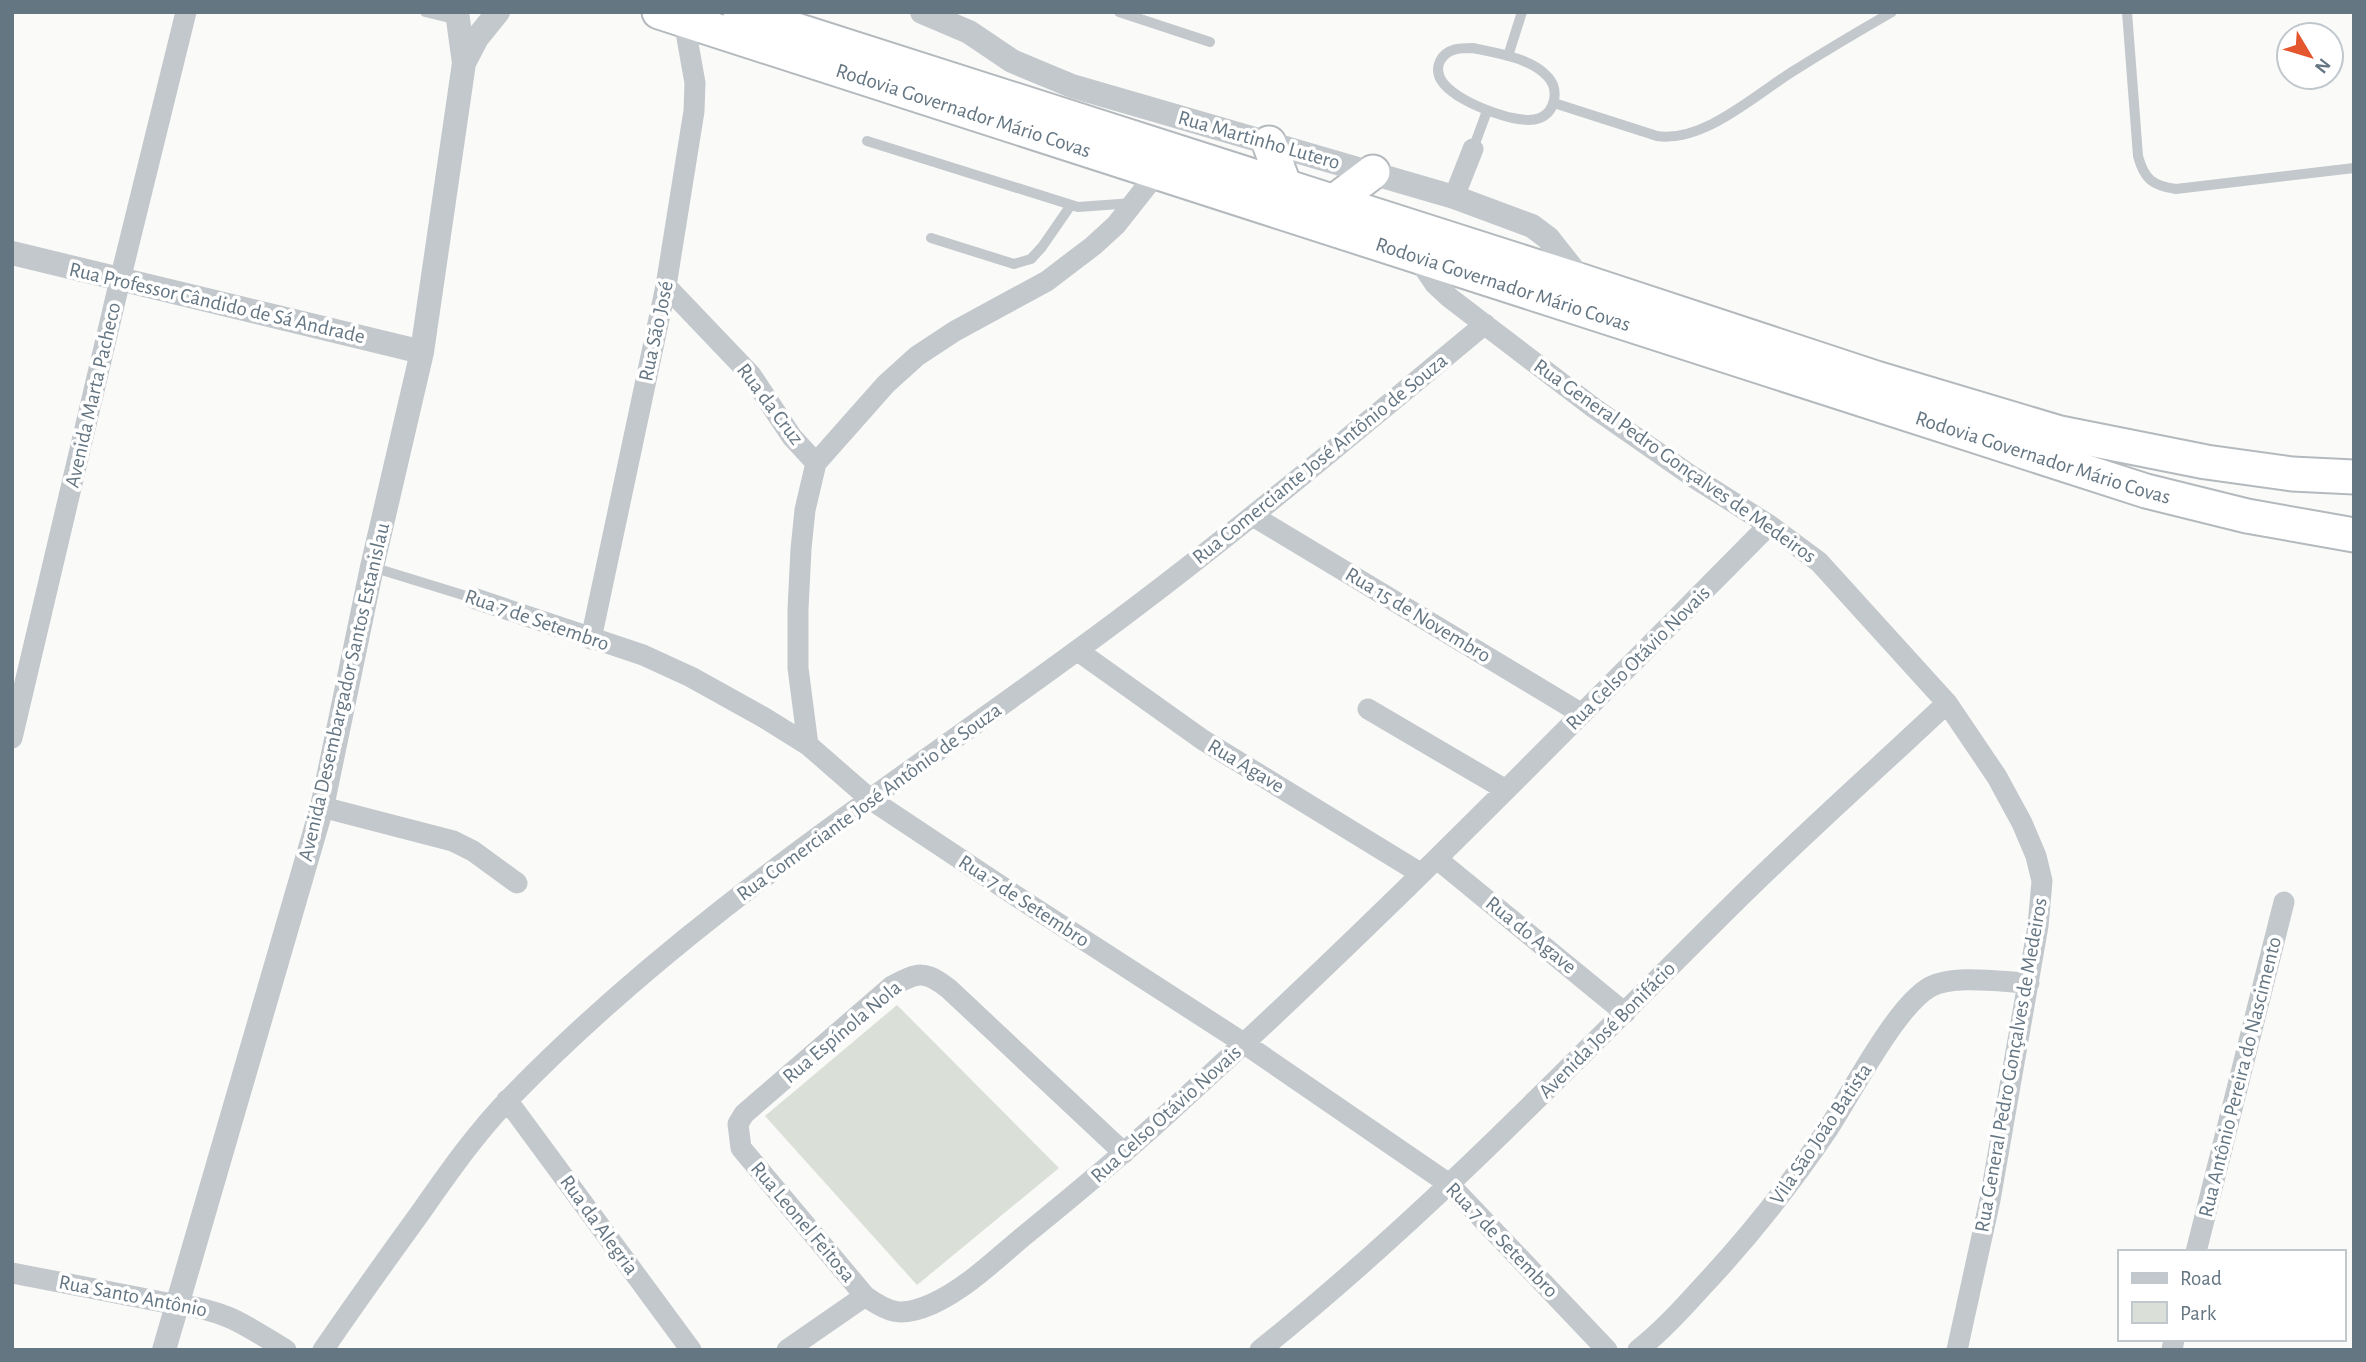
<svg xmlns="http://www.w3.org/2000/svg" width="2366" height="1362" viewBox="0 0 2366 1362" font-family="'Alegreya Sans',sans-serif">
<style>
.green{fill:#dadfd7}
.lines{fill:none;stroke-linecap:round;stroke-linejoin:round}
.trunk-casing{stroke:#b4b9bd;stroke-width:37}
.service{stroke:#c3c8cc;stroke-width:10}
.minor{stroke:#c3c8cc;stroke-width:21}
.tertiary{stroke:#c3c8cc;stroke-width:24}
.trunk{stroke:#fff;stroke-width:33}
.labels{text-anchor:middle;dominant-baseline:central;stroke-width:7;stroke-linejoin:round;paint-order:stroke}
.street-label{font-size:21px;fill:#657683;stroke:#fff}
</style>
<rect width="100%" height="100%" fill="#fafaf8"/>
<!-- green -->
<path class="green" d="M897 1005 1059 1168 917 1285 765 1116Z"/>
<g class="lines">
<!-- trunk casing -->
<g class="trunk-casing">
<g id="trunk">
<path id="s1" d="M659 12 2146 491 2247 516 2354 535"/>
<path d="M740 12 1582 281 1876 378 2060 433 2206 462 2292 474 2354 477"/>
<path d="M1269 143 1285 187"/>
<path d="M1332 203 1373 172"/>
</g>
</g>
<!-- service -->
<path class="service" d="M425 12 458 20
M1119 12 1210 42
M2127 12 2138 156C2144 179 2153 186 2176 189L2354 168
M1473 48C1497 53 1531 58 1548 77 1559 89 1556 111 1540 118 1532 121 1522 120 1513 118 1493 114 1426 91 1440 61 1447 48 1460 48 1473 48Z
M1508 56 1522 12
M1554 103 1657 136C1704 143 1756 94 1795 70 1827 50 1859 31 1892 12
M867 141 1078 207 1133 203
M1473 149 1487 111
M931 238 1014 264 1031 259 1042 247 1071 205
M372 567 476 599"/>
<!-- minor -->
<path class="minor" d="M1454 197 1473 149
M1416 256 1435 284 1450 298 1594 408 1693 477 1769 525 1819 562 1947 703 1997 777 2022 823 2036 856 2042 881 2038 926 1990 1200 1957 1350
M666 286 751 375 792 437 816 463
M1253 516 1582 714
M476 599 643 655 691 677 763 717 808 745 870 799 1019 898 1245 1044 1449 1184 1607 1350
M591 639 666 286 694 111 695 83 684 21
M1078 651 1203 740 1420 873
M1368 709 1506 790
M12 738 120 280 186 12
M808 745 798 668V609L801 549 805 510 816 463 886 384 917 356 955 331 1047 281 1093 246 1116 225 1157 173
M322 807 453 841 473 851 517 883
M1437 859 1625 1013
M507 1100 691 1350
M2196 1252 2284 902
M12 1273 178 1305C226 1310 245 1325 286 1350
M865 1296 741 1148 738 1124 744 1114 892 986C918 972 925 970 949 989L1124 1153
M323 1350C354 1305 386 1260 418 1216 447 1175 475 1134 510 1098 677 925 881 794 1075 652 1217 549 1350 436 1485 324
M787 1350 865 1296C890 1314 902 1317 932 1304 967 1288 996 1259 1025 1235 1073 1196 1120 1157 1165 1116 1374 927 1571 725 1769 525
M1260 1350C1431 1213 1582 1053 1738 899 1806 832 1877 769 1947 703
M1638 1350C1662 1331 1682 1309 1702 1287 1749 1237 1790 1185 1828 1129 1851 1094 1896 1006 1930 987 1953 974 2003 982 2029 983
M2172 1350 2174 1339"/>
<!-- tertiary -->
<path class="tertiary" d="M922 12 969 32 1012 61 1072 86 1454 197 1532 226 1548 238 1582 281
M464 63 477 38 498 12
M12 253 422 352
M164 1350 322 807 372 567 422 352 464 63 457 12"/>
<!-- trunk -->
<use href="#trunk" class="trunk"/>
</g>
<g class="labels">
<!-- street labels -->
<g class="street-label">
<text stroke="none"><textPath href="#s1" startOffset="320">Rodovia Governador Mário Covas</textPath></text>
<text transform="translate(1259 140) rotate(16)">Rua Martinho Lutero</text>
<text stroke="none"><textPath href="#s1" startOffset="887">Rodovia Governador Mário Covas</textPath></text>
<text transform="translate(217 303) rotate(13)">Rua Professor Cândido de Sá Andrade</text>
<text transform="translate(656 331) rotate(-78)">Rua São José</text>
<text transform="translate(93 395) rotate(-77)">Avenida Marta Pacheco</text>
<text transform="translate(770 404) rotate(53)">Rua da Cruz</text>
<text stroke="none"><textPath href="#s1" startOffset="1454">Rodovia Governador Mário Covas</textPath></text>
<text transform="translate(1320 459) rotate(-39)">Rua Comerciante José Antônio de Souza</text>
<text transform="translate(1675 461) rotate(35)">Rua General Pedro Gonçalves de Medeiros</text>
<text transform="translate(1418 615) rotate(31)">Rua 15 de Novembro</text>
<text transform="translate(537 620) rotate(19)">Rua 7 de Setembro</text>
<text transform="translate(1638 658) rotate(-45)">Rua Celso Otávio Novais</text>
<text transform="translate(344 692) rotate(-77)">Avenida Desembargador Santos Estanislau</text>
<text transform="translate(1246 766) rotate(31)">Rua Agave</text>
<text transform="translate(869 802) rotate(-36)">Rua Comerciante José Antônio de Souza</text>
<text transform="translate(1024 901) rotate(33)">Rua 7 de Setembro</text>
<text transform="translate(1531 935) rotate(39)">Rua do Agave</text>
<text transform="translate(1607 1030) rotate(-45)">Avenida José Bonifácio</text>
<text transform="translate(842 1032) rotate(-40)">Rua Espínola Nola</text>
<text transform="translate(2011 1065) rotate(-80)">Rua General Pedro Gonçalves de Medeiros</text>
<text transform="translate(2240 1077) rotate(-76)">Rua Antônio Pereira do Nascimento</text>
<text transform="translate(1166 1114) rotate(-42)">Rua Celso Otávio Novais</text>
<text transform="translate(1821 1134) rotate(-56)">Vila São João Batista</text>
<text transform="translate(803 1222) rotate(50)">Rua Leonel Feitosa</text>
<text transform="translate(599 1225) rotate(54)">Rua da Alegria</text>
<text transform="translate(1502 1240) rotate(46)">Rua 7 de Setembro</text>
<text transform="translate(133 1296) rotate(11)">Rua Santo Antônio</text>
</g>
</g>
<!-- border -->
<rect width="2366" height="1362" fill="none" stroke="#657683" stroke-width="28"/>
<!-- legend -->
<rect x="2118" y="1250" width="228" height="91" fill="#ffffff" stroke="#c1c8cd" stroke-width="2"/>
<rect x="2132" y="1273" width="35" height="10" fill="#c3c8cc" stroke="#c1c8cd" stroke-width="2"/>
<text x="2180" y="1285" font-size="21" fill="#657683">Road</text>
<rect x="2132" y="1302" width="35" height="21" fill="#dadfd7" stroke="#c1c8cd" stroke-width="2"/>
<text x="2180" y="1320" font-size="21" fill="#657683">Park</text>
<!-- north arrow -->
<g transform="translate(2310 56) rotate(128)"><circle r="33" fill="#ffffff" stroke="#c1c8cd" stroke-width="2"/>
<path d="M0-5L12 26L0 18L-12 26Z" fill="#e4572e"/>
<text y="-10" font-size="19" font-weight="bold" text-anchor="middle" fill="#657683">N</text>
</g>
</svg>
